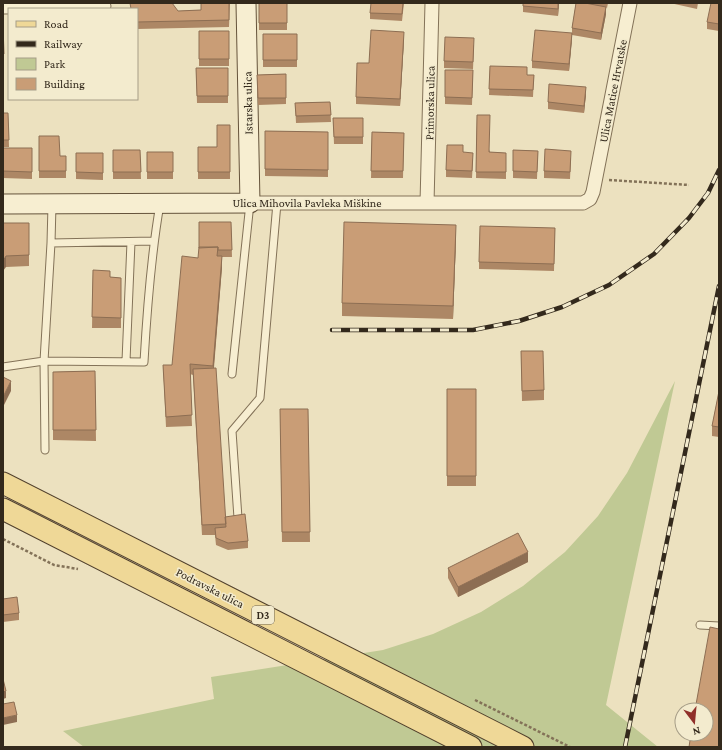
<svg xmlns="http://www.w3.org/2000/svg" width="722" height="750" viewBox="0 0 722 750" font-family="'Crimson Pro',serif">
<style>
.green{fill:#c0c994}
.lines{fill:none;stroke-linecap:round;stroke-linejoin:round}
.lane-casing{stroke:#837258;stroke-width:9}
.street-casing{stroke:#837258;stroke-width:15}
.secondary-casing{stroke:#65533b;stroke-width:21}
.primary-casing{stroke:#51402c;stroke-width:23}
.path{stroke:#837258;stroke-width:2.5;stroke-dasharray:3 2;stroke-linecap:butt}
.lane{stroke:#f7eed1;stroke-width:7}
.street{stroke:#f7eed1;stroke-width:13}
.secondary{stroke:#f7eed1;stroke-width:19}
.primary{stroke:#efd897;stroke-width:21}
.rail-casing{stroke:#33291c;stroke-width:4.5}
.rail{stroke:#f3ebce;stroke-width:3;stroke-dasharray:9;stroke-linecap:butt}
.wall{fill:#ad8765}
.shaded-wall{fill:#8d6e53}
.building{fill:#c99d76;stroke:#8d6e53}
.labels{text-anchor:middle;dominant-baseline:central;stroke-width:3;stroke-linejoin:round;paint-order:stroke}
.shield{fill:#f3ebce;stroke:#6d6351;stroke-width:1}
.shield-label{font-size:11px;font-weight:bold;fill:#33291c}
.street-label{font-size:12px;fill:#33291c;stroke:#f3ebce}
</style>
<rect width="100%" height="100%" fill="#ece1bf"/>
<!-- green -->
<path class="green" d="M675 381 606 705 658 747H84L63 731 214 699 211 677 383 650 433 634 481 612 523 586 565 552 598 516 627 473Z"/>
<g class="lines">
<!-- lane casing -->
<g class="lane-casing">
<path id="lane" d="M52 205 51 243 154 241
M51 243 44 361 144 362C147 309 151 256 160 204
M126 361 131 242
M3 367 44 361 45 450
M232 374 250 203
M238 518 232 431 260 398 277 203
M700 625 719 626"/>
</g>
<!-- street casing -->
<g class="street-casing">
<path id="street" d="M3 7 104 6
M250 203H583L590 199 593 192 630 3
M427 203 432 3"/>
</g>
<!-- secondary casing -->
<g class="secondary-casing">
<path id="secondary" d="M3 204 250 203 246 3"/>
</g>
<!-- primary casing -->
<g class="primary-casing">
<path id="primary" d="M3 483 523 747
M3 509 471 747"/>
</g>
<!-- path -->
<path class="path" d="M609 180 689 185
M3 539 54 565 78 569
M475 700 570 747"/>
<!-- lane -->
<use href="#lane" class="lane"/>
<!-- street -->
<use href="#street" class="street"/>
<!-- secondary -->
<use href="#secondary" class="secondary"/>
<!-- primary -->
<use href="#primary" class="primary"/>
<!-- rail casing -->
<g class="rail-casing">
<path id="rail" d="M332 330H473L519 321 562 307 609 285 654 254 689 218 708 193 719 170
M625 747 719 286"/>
</g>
<!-- rail -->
<use href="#rail" class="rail"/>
</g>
<!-- wall -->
<path class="wall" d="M230 3 229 27 137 29V9L178 11 201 10Z
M259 3H287V30H259Z
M404 3 402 21 370 19V13Z
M559 3 558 16 523 12V6Z
M576 3H608L607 8 606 7V14L601 40 572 35 569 71 532 68V61L572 33V28Z
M670 3H698L697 9Z
M719 3V31L707 29V22Z
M3 26 4 54V61H3Z
M199 31H229V66H199Z
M263 34H297V67H263Z
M404 39 400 106 356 104V97Z
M474 45 473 69 444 68V61Z
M490 66 527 75H534L533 97 489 95Z
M196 68H228V103H197Z
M445 70H473L472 105 445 104Z
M286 74V104L258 105 257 75Z
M586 94 584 113 548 109V102Z
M330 102 331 122 296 123 295 103Z
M3 113H8L9 147H3Z
M477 115 490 152 506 153V179L476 178Z
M333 118H363V144H334Z
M230 125V179H198V147H217Z
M265 131 328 132V177L265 176Z
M372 132 404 133 403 178H371Z
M39 136 60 156H66V178H39Z
M3 148H32V179L3 178Z
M113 150H140L141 179H113Z
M513 150 538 151 537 179 513 178Z
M147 152H173V179H147Z
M463 152 473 160 472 178 446 177V170Z
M76 153H103V180L76 179Z
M571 158 570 179 544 178V171Z
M231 222 232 257H222V267L214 368 225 517 248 541V548L228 550 216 545 215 535H202L193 375 190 374 192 426 166 427 163 365H172L198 258Z
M3 223H29V266L6 267Z
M555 228 554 271 479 269V262Z
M456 239 453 319 342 316V303Z
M93 270 110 277 121 278V328H92Z
M521 351 544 390V400L522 401Z
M95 371 96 441 53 440V372Z
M447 389H476V486H447Z
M719 391V437L712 436V426Z
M280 409H308L310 542H282Z
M528 562 458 597 448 578V568Z
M3 599 19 613V620L3 622Z"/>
<!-- shaded-wall -->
<path class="shaded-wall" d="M558 3H559L558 16Z
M606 7V14L601 40V33Z
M404 32V39L400 106V99Z
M572 33V40L569 71V64Z
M586 87V94L584 113V106Z
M456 225V239L453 319V306Z
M6 256V267L3 271V261Z
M222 256V267L213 376V366Z
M11 381V391L3 407V397Z
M528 552V562L458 597V587Z
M6 691V698L3 699V692Z
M17 715V722L3 725V718Z"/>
<!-- building -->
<path class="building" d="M130 3H172L178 11 201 10V3H229V20L137 22V9H131Z
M259 3H287V23H259Z
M371 3H403L402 14 370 13Z
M523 3H558V9L523 6Z
M576 3H585L606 7 601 33 572 28Z
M711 3H719V24L707 22Z
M3 26 4 54H3Z
M371 30 404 32 400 99 356 97 357 63H369Z
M535 30 572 33 569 64 532 61Z
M199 31H229V59H199Z
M263 34H297V60H263Z
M445 37 474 38 473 62 444 61Z
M490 66 527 67V75H534L533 90 489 89Z
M196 68H228V96H197Z
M445 70H473L472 98 445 97Z
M286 74V98H258L257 75Z
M549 84 586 87 584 106 548 102Z
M330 102 331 115 296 116 295 103Z
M3 113H8L9 140H3Z
M477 115H490L489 152 506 153V172H476Z
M333 118H363V137H334Z
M217 125H230V172H198V147H217Z
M265 131 328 132V170L265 169Z
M372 132 404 133 403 171H371Z
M39 136H59L60 156H66V171H39Z
M447 145H463V152L473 153 472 171 446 170Z
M3 148H32V172L3 171Z
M545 149 571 151 570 172 544 171Z
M113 150H140L141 172H113Z
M513 150 538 151 537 172 513 171Z
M147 152H173V172H147Z
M76 153H103V173L76 172Z
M199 222H231L232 250H218V247L199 248Z
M344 222 456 225 453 306 342 303Z
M3 223H29V255L6 256 3 261Z
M480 226 555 228 554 264 479 262Z
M199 247H218L217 256H222L213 366 190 364 192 415 166 417 163 365H172L182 256 198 258Z
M93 270 110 271V277L121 278V318L92 317Z
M521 351H543L544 390 522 391Z
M216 368 226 524 202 525 193 369Z
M95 371 96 430H53V372Z
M3 377 11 381 3 397Z
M447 389H476V476H447Z
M719 391V427L712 426Z
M280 409H308L310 532H282Z
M245 514 248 541 228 543 216 538 215 528 226 527 225 517Z
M518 533 528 552 458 587 448 568Z
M17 597 19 613 3 615V599Z
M710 627 719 629V747H689L691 734H706V710H695Z
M3 679 6 691 3 692Z
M14 702 17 715 3 718V704Z"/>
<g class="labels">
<!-- shield labels -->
<rect class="shield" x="252" y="606" width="22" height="18" rx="3"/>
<g class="shield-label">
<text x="263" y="615">D3</text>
</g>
<!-- street labels -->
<g class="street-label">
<text transform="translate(613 91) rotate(-79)">Ulica Matice Hrvatske</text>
<text transform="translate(248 103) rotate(-91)">Istarska ulica</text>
<text transform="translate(430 103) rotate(-89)">Primorska ulica</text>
<text x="307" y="203">Ulica Mihovila Pavleka Miškine</text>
<text transform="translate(210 588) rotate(27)">Podravska ulica</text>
</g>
</g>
<!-- border -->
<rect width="722" height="750" fill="none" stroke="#33291c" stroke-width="8"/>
<!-- legend -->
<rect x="8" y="8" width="130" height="92" fill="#f3ebce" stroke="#a69d87"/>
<rect x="16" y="21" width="20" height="6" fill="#efd897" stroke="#a69d87"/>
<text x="44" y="28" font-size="12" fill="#33291c">Road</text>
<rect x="16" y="41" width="20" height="6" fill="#33291c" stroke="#a69d87"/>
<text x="44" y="48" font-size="12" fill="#33291c">Railway</text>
<rect x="16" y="58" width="20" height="12" fill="#c0c994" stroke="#a69d87"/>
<text x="44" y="68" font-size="12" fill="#33291c">Park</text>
<rect x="16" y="78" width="20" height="12" fill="#c99d76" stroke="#a69d87"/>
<text x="44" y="88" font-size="12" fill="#33291c">Building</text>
<!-- north arrow -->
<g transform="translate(694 722) rotate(164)"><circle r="19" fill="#f3ebce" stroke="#a69d87"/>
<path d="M0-3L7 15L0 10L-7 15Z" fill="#90302a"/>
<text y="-6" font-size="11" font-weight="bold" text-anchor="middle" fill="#33291c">N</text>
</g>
</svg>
